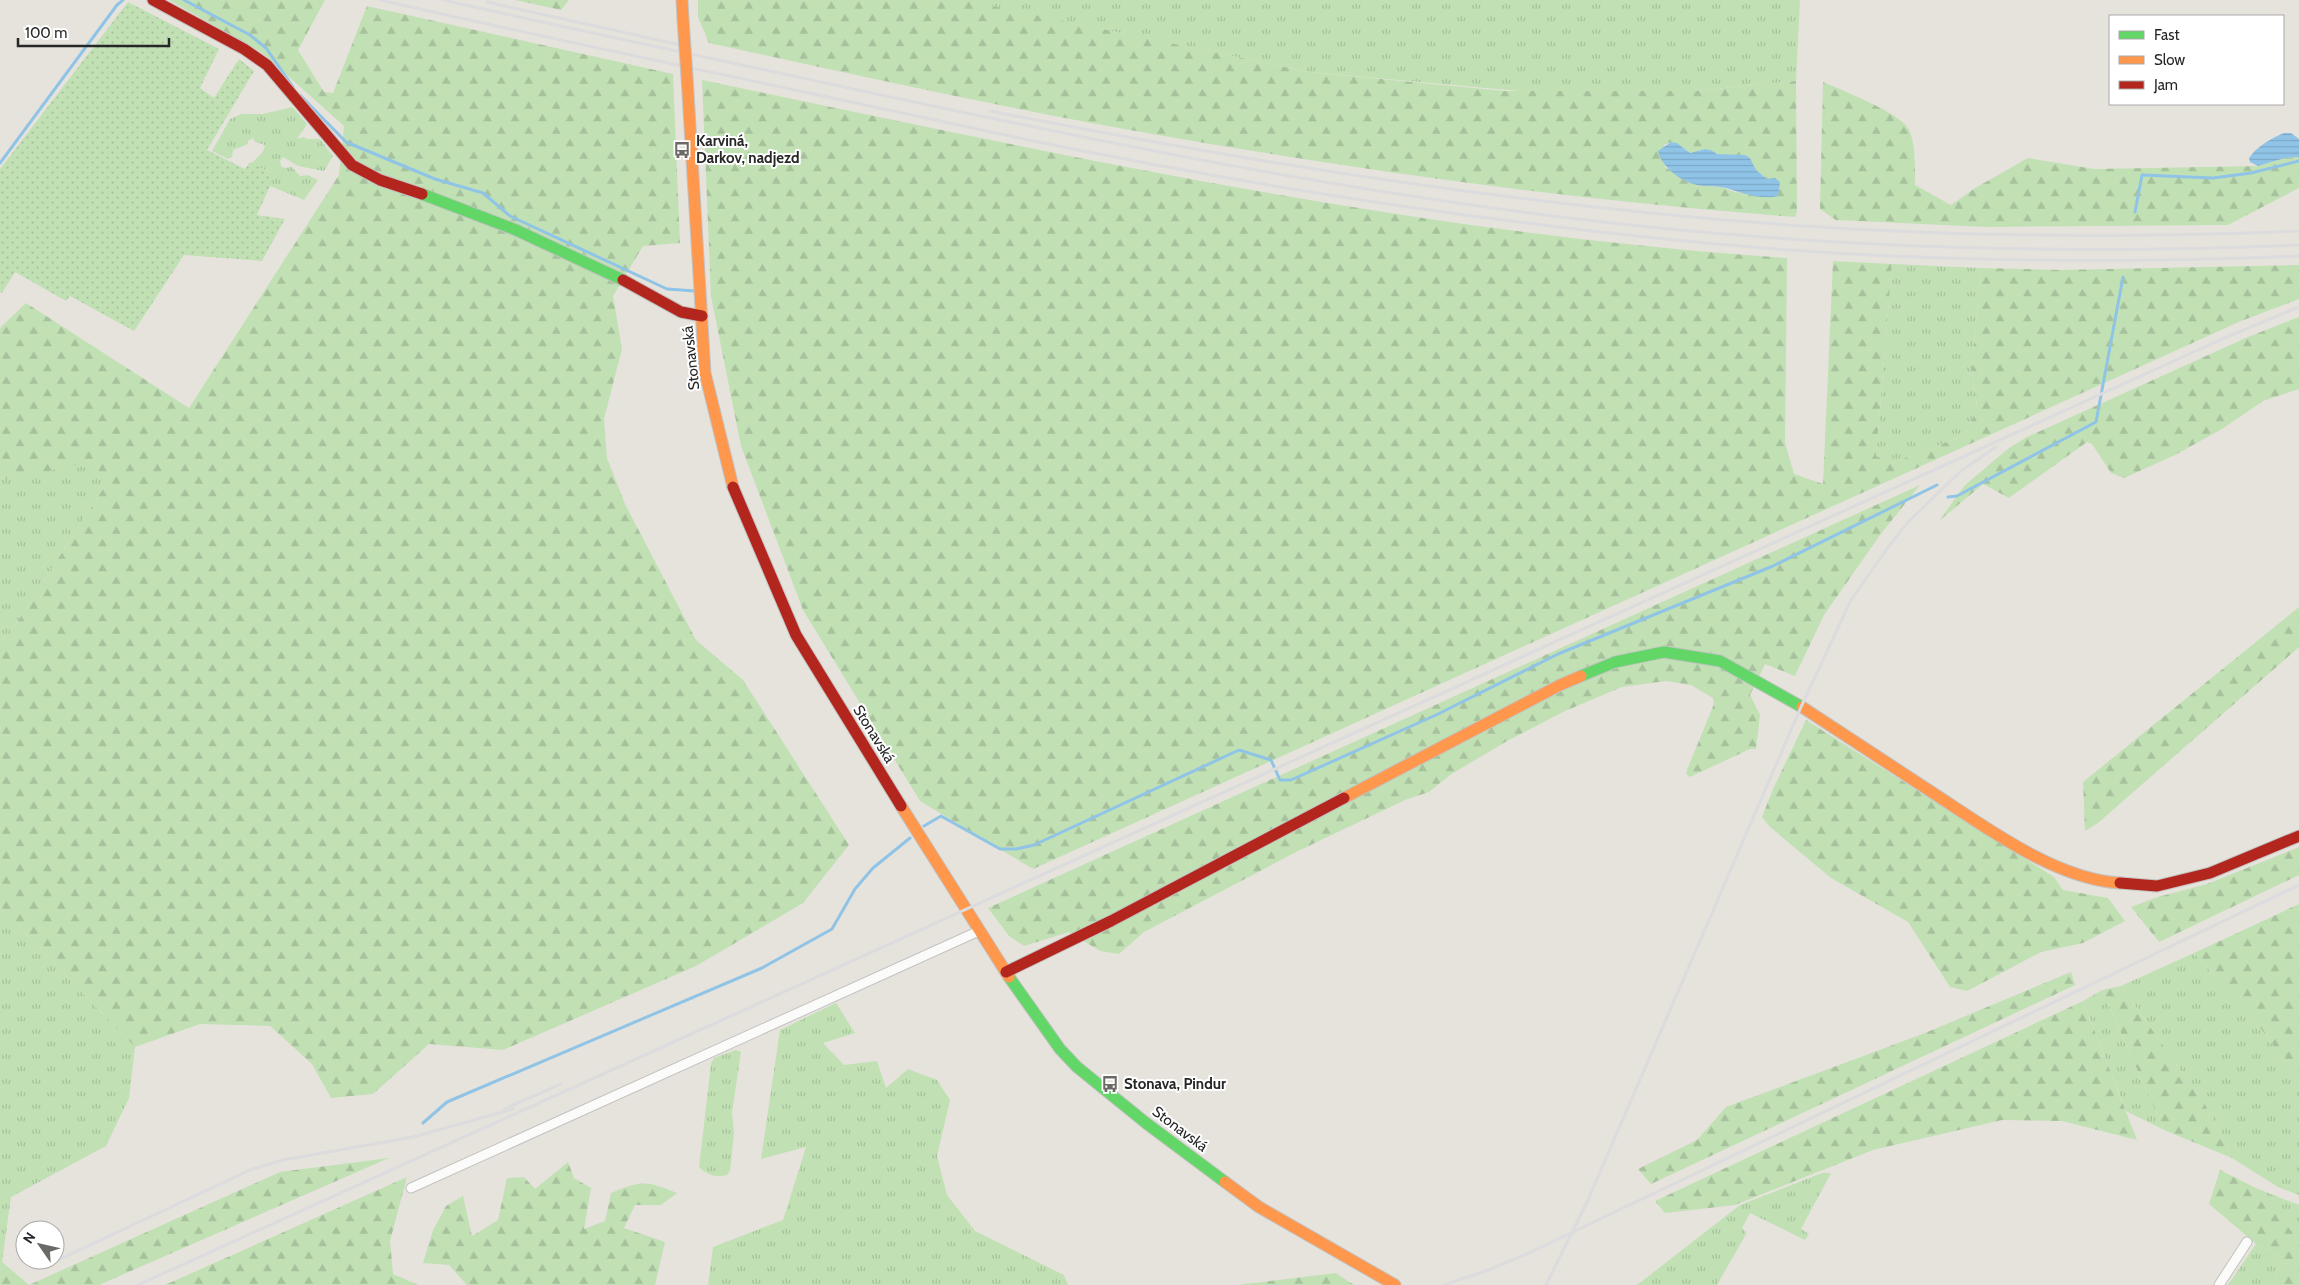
<svg xmlns="http://www.w3.org/2000/svg" width="2299" height="1285" viewBox="0 0 2299 1285" font-family="Cabin,sans-serif">
<style>
.grass{fill:url(#grass-tufts)}
.forest{fill:url(#forest-firs);fill-rule:evenodd}
.garden{fill:url(#garden-dots)}
.water{fill:url(#water-rules)}
.lines{fill:none;stroke-linecap:round;stroke-linejoin:round}
.stream{stroke:#90c4e7;stroke-width:3}
.street-casing{stroke:#c3c2c2;stroke-width:11}
.fast-casing{stroke:#c3c2c2;stroke-width:13}
.slow-casing{stroke:#c3c2c2;stroke-width:13}
.jam-casing{stroke:#c3c2c2;stroke-width:13}
.street{stroke:#fbfbfa;stroke-width:9}
.fast{stroke:#63d668;stroke-width:11}
.slow{stroke:#ff974d;stroke-width:11}
.jam{stroke:#b3261e;stroke-width:11}
.rail{stroke:#dcdbdd;stroke-width:3}
.slow-bridge-casing{stroke:#c3c2c2;stroke-width:13;stroke-linecap:butt}
.slow-bridge{stroke:#ff974d;stroke-width:11}
.labels{text-anchor:middle;dominant-baseline:central;stroke-width:4;stroke-linejoin:round;paint-order:stroke}
.poi-label{font-size:15px;font-weight:bold;fill:#272727;stroke:#fff;text-anchor:start}
.street-label{font-size:15px;fill:#272727;stroke:#fff}
</style>
<defs>
<pattern id="grass-tufts" width="24" height="20" patternUnits="userSpaceOnUse" patternTransform="scale(1.25)"><rect width="24" height="20" fill="#c1e1b5"/><path d="M3 7l-1-3M5 7V3M7 7l1-3M15 17l-1-3M17 17v-4M19 17l1-3" fill="none" stroke="#a6c19c"/></pattern>
<pattern id="forest-firs" width="22" height="20" patternUnits="userSpaceOnUse" patternTransform="scale(1.25)"><rect width="22" height="20" fill="#c1e1b5"/><path d="M5 1l3.5 6h-7zM16 11l3.5 6h-7z" fill="#a6c19c"/></pattern>
<pattern id="garden-dots" width="8" height="8" patternUnits="userSpaceOnUse" patternTransform="scale(1.25)"><rect width="8" height="8" fill="#c1e1b5"/><path d="M2 2h.1M6 6h.1" fill="none" stroke="#a6c19c" stroke-width="1.8" stroke-linecap="round"/></pattern>
<pattern id="water-rules" width="6" height="5" patternUnits="userSpaceOnUse" patternTransform="scale(1.25)"><rect width="6" height="5" fill="#90c4e7"/><path d="M0 2.5h6" fill="none" stroke="#7ca8c6"/></pattern>
</defs>
<rect width="100%" height="100%" fill="#e6e3dc"/>
<!-- grass -->
<path class="grass" d="M960 0H1800L1796 81 1694 91H1519L1309 72Z
M292 107 307 124 297 139 304 137 307 139H320L333 156 324 171 298 166 283 157 280 161 281 166 284 168 292 167 300 176 308 175 318 180 304 200 270 186 274 175C267 169 259 169 252 163 257 157 264 154 265 145L255 142 253 138 248 141V144L233 150 232 157 228 159 212 151 230 119 241 114H263Z
M1892 264 1981 268 1972 369 1977 407 1966 435 1892 463 1876 456Z
M76 464 112 475 14 627 0 643V478L10 479Z
M0 907 135 1047 129 1098 106 1146 11 1197 2 1262 0 1263Z
M2194 953 2262 1030 2299 1082V1195L2278 1187 2232 1158 2206 1106 2121 986Z
M2102 990 2164 1130 2126 1111 2083 1001Z
M836 1003 855 1033 823 1043 844 1065 877 1061 886 1088 908 1069 937 1080 950 1100 937 1156 947 1195 975 1231 1064 1275 1068 1285H708L713 1247 783 1220 806 1147 761 1159 780 1030Z
M736 1050 741 1052 732 1113 734 1132 730 1171 727 1175C716 1178 707 1175 699 1167L711 1064 714 1058Z
M1822 1173H1831L1801 1229 1809 1234 1805 1240 1750 1213 1742 1228 1746 1232 1745 1236 1717 1285H1637L1740 1205Z
M2256 1188 2299 1205V1243Z
M2256 1244 2284 1258 2273 1285H2228Z"/>
<!-- forest -->
<path class="forest" d="M169 0H325L298 50 324 92 333 93 367 6 673 74 680 243 643 246 613 296 622 349 604 419 607 458 625 504 696 640 743 680 849 845 803 903 696 966 503 1050 429 1044 373 1094 331 1098 312 1064 270 1026 200 1024 135 1047 0 907V643L14 627 112 475 76 465 10 479 0 478V328L26 303 189 408 339 175 344 126 261 52Z
M515 0H569L561 10Z
M698 0H963L1309 72 1505 91H1694L1796 81 1797 212 1795 217 1770 215C1567 199 1365 171 1164 136 1012 110 860 76 709 43L698 17ZM1671 142 1677 143 1690 153 1705 149 1711 150 1717 154 1750 158 1756 170 1767 179 1769 198 1757 194 1734 192 1721 187 1695 185 1665 167 1664 145Z
M702 80C1060 155 1420 234 1787 258L1785 443 1794 474 1823 484 1833 261 1892 264 1876 456 1892 463 1966 435 1977 407 1972 369 1981 268 2061 270 2299 265V299L2241 321 1033 869 920 801 803 610 741 446 711 296Z
M1823 82C1841 90 1898 112 1908 128 1916 142 1915 169 1915 185L1951 205 1975 188 2028 158 2094 169 2258 166 2285 158 2299 157V188L2228 225 1986 227 1836 220 1820 209Z
M2299 317V389L2263 401 2222 429 2175 455 2124 478 2111 473 2092 444 2087 442 2009 498 1983 484 1939 521 1965 485 2009 448 2027 437 2248 337Z
M1920 485 1880 535 1824 615 1795 676 1765 664 1750 695 1760 715 1756 749H1750L1690 777 1686 774 1687 770 1714 704 1713 698 1691 685 1666 681 1622 687 1565 711 1507 741 1450 775 1429 792 1405 800 1296 852 1144 932 1119 954 1100 951 1069 932 1024 946 1009 936 988 908Z
M2299 607V647L2098 823 2085 831 2083 782Z
M1806 720 2054 877 2063 890 2108 898 2125 921 2083 943 2041 952 1967 991 1950 987 1908 922 1831 878 1770 827 1762 817 1773 789Z
M2299 847V875L2159 942 2131 907 2158 897 2207 884Z
M2299 904V1082L2262 1030 2194 953Z
M2071 972 2075 985 1651 1184 1638 1169 1697 1140 1726 1107 1925 1033Z
M2121 986 2206 1106 2232 1158 2164 1130 2102 990Z
M2083 1001 2137 1140 2062 1121 2002 1120 1873 1150 1735 1205 1665 1213 1655 1201Z
M389 1158 99 1285H0V1263L2 1262 29 1285 280 1172Z
M568 1162 574 1178 591 1188 584 1229 605 1221 611 1193C643 1180 646 1181 677 1193L661 1205H635L624 1228 665 1242 655 1285H467L449 1265 423 1263 433 1230 446 1206 463 1196 472 1236 498 1220 507 1178 524 1177 535 1189Z
M2220 1170 2256 1188 2292 1232 2299 1243V1285H2273L2284 1258 2256 1244 2209 1204Z
M407 1177 390 1241 393 1274 419 1285H165Z
M1336 1273 1354 1285H1237Z"/>
<!-- garden -->
<path class="garden" d="M128 2 219 49 200 88 214 98 239 59 254 71 207 150 245 169 250 162 275 175 257 215 285 219 262 261 184 255 134 331 70 296 66 301 15 272 2 293 0 292V169Z"/>
<!-- water -->
<path class="water" d="M2284 133H2291L2299 139V157L2285 158 2258 166 2250 162 2249 158C2257 146 2272 138 2284 133Z
M1671 142 1677 143 1690 153 1705 149 1711 150 1717 154 1745 155 1750 158 1756 170 1767 179 1775 178 1780 182 1778 196C1760 201 1739 191 1721 187 1713 186 1705 187 1697 185 1681 182 1661 166 1658 151Z"/>
<g class="lines">
<!-- stream -->
<path class="stream" d="M184 0 250 35 266 48 293 87
M300 95 346 142 435 179 483 193 510 216 667 289 695 291
M0 163 117 5 123 0
M2135 212 2142 175 2213 178 2251 173 2299 161
M1948 497 1957 496 2096 422 2123 277
M924 826 941 816 1000 849H1016L1034 845 1239 750 1271 760 1280 780H1291L1436 715 1558 654 1773 566 1937 485
M423 1123 447 1102 762 968 832 929 855 889 873 868 910 838"/>
<!-- street casing -->
<g class="street-casing">
<path id="street" d="M411 1188 979 931
M2219 1285 2247 1242"/>
</g>
<!-- fast casing -->
<g class="fast-casing">
<path id="fast" d="M422 194 516 230 623 280
M1581 676 1615 662 1664 652 1720 661 1802 707
M1009 977 1060 1049 1077 1067 1146 1123 1225 1182"/>
</g>
<!-- slow casing -->
<g class="slow-casing">
<path id="slow" d="M682 0 683 19
M687 77 705 373 733 487
M1802 707C1844 735 1887 763 1930 791 1984 826 2054 879 2120 883
M1344 798 1560 685 1581 676
M901 806 1009 977
M1225 1182 1259 1207 1395 1285"/>
</g>
<!-- jam casing -->
<g class="jam-casing">
<path id="jam" d="M153 0 244 49 267 65 352 165 380 180 422 194
M623 280 681 312 702 316
M733 487 796 635 901 806
M2120 883 2157 886 2210 873 2299 836
M1006 972 1111 921 1344 798"/>
</g>
<!-- street -->
<use href="#street" class="street"/>
<!-- fast -->
<use href="#fast" class="fast"/>
<!-- slow -->
<use href="#slow" class="slow"/>
<!-- jam -->
<use href="#jam" class="jam"/>
<!-- rail -->
<path class="rail" d="M380 0C529 34 678 65 828 97 895 111 962 126 1029 140 1233 182 1439 215 1646 237 1862 261 2081 265 2299 256
M443 0C584 32 726 61 867 92 1092 140 1317 186 1545 215 1795 247 2047 256 2299 245
M487 2 685 46
M990 111C1259 164 1530 207 1803 226 1968 237 2134 238 2299 231
M504 1109 561 1084
M39 1269 250 1170 283 1160 413 1137 513 1109
M138 1285 2229 336 2299 307
M1444 1285 1491 1269 1529 1253 2299 885
M1546 1285 1588 1200 1801 707 1851 600 1889 546 1910 520 1961 471 1996 447"/>
<!-- slow-bridge casing -->
<g class="slow-bridge-casing">
<path id="slow-bridge" d="M683 19 687 77"/>
</g>
<!-- slow-bridge -->
<use href="#slow-bridge" class="slow-bridge"/>
</g>
<!-- icons -->
<defs>
<g id="bus-bare" transform="scale(1.35)"><path d="M-5-6H5V4H4V6H2V4H-2V6H-4V4H-5ZM-3.5-4V0h7V-4ZM-3.5 1.2v1.5H-2V1.2ZM2 1.2v1.5H3.5V1.2Z" fill="#6a6966" stroke="#fff" stroke-width="2.5" paint-order="stroke"/></g>
</defs>
<g fill-rule="evenodd">
<use href="#bus-bare" x="682" y="150"/>
<use href="#bus-bare" x="1110" y="1084"/>
</g>
<g class="labels">
<!-- poi labels -->
<g class="poi-label">
<text x="696" y="141">Karviná,<tspan x="696" dy="17">Darkov, nadjezd</tspan></text>
<text x="1124" y="1084">Stonava, Pindur</text>
</g>
<!-- street labels -->
<g class="street-label">
<text transform="translate(691 358) rotate(-96)">Stonavská</text>
<text transform="translate(874 734) rotate(58)">Stonavská</text>
<text transform="translate(1180 1129) rotate(37)">Stonavská</text>
</g>
</g>
<!-- legend -->
<rect x="2109" y="15" width="175" height="90" fill="#ffffff" stroke="#a9a9a9"/>
<rect x="2119" y="31" width="25" height="8" fill="#63d668" stroke="#a9a9a9"/>
<text x="2154" y="40" font-size="15" fill="#272727">Fast</text>
<rect x="2119" y="56" width="25" height="8" fill="#ff974d" stroke="#a9a9a9"/>
<text x="2154" y="65" font-size="15" fill="#272727">Slow</text>
<rect x="2119" y="81" width="25" height="8" fill="#b3261e" stroke="#a9a9a9"/>
<text x="2154" y="90" font-size="15" fill="#272727">Jam</text>
<!-- north arrow -->
<g transform="translate(40 1245) rotate(304)"><circle r="24" fill="#ffffff" stroke="#a9a9a9"/>
<path d="M0-4L9 19L0 12L-9 19Z" fill="#6a6966"/>
<text y="-8" font-size="14" font-weight="bold" text-anchor="middle" fill="#272727">N</text>
</g>
<!-- scale -->
<path d="M18 38v8h151v-8" fill="none" stroke="#272727" stroke-width="2.5"/>
<text x="25" y="38" font-size="15" fill="#272727" stroke="#ffffff" stroke-width="4" paint-order="stroke">100 m</text>
</svg>
